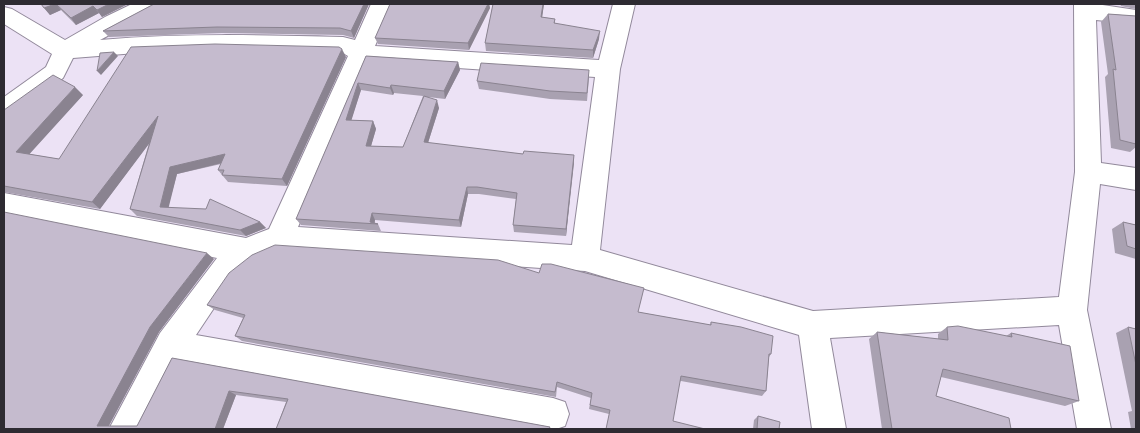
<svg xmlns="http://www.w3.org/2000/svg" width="1140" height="433" viewBox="0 0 1140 433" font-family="'Times New Roman',serif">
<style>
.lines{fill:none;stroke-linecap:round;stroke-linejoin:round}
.minor-casing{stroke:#92899b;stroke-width:2}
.minor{fill:#fff;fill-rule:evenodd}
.wall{fill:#a9a1b1;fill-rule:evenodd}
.shaded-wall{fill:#8a8390}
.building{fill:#c5bbce;stroke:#8a8390}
</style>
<rect width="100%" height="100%" fill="#ece2f5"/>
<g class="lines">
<!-- minor casing -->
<g class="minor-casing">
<path id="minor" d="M132 4H161L158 9 100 40C181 33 262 35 343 37L355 40 371 4H393L375 46 599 60 613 4H635L620 69 600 250 813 311 1059 297 1075 172 1074 4H1096L1136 10V24L1096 20 1101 163 1136 168V190L1100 184 1087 310 1111 429H1077L1059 325 830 338 846 429H812L799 335 585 271 280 250 257 260 234 278 196 335 553 398 565 402 569 414 565 426 556 429H546L220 370 179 361 144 429H109L160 333 217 258 4 215V193L246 238 269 229 348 56 343 53 220 50 149 52 73 58 63 78 13 117 4 119V97L46 67 52 54 4 24V7L12 9 65 40 105 17ZM368 62 595 77 572 245 298 227Z"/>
</g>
<!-- minor -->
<use href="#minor" class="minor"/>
</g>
<!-- wall -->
<path class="wall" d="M41 4H128L102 17 99 13 76 25 61 10 50 15Z
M154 4H369L354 38 343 35 222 33 109 37 103 31Z
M390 4H489L490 8 469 50 378 44 375 38Z
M493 4H544L542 17 555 19V23L599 39 593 58 486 51 485 43Z
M1120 4H1136V9L1121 6Z
M1108 14 1136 16V147L1130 152 1111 148 1105 77 1108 74 1101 22Z
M366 56 458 62 460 70 445 99 428 97 439 108 428 143 523 154 574 155 566 236 514 232 513 225 516 199 479 194H468L461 227 375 220V223L378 224 381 231 301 225 296 219ZM361 90 393 95 394 93 423 96 403 147 371 146 376 129 373 121 351 120Z
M346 57 287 186 228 182 218 170 221 164 177 174 168 207 260 222 266 228 246 236 137 216 130 209 149 143 100 209 4 192V110L83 95 29 154 59 159Z
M589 78 587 101 550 99 479 89 477 81Z
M1123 222 1136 225V259L1115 253 1112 229Z
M214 259 159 332 109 426H137L172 358 550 427V429H276L286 402 236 395 223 429H4Z
M207 305 638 312 710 325 711 322 771 354 769 357 766 391 762 396 681 381 609 414 589 409 591 398 557 387 556 397 242 341 235 336 243 318 215 310Z
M947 327 1006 336 1011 333 1079 401 1065 406 941 377 936 396 1011 429H882L869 339 877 332 938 339V334Z
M1128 327 1136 329V429H1131L1128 412 1132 411 1116 333Z
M758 416 779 429H753L754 420Z"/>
<!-- shaded-wall -->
<path class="shaded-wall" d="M56 4 61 10 50 15 44 8Z
M109 4H128L102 17 97 10Z
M364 4H369L354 38 351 31Z
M488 4H489L490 8 469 50 468 43Z
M543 4H544L541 25V17Z
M93 6 99 13 76 25 71 18Z
M600 31 599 39 593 58V50Z
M342 49 346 57 287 186 282 179Z
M114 52 118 56 101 75 97 71Z
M458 62 460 70 445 99 444 91Z
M358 83 361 90 349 128 346 120Z
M391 85 394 93 393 95 390 88Z
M75 87 83 95 25 159 16 152Z
M437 100 439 108 426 149 424 142Z
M158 116 164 124 100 209 92 202Z
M373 121 376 129 369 153 366 146Z
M225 154 230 161 177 174 167 214 160 207 170 167Z
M574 155V163L566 236V229Z
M467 187 468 194 461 227 459 220Z
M372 213 375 220 374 224 370 222Z
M260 222 266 228 246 236 240 230Z
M207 253 214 259 159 332 107 429 97 426 150 327Z
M229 391 236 395 223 429H215Z"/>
<!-- building -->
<path class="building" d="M41 4H55L44 8Z
M56 4H109L97 10 93 6 71 18Z
M154 4H364L351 31 340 28 217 27 103 31Z
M390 4H488L468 43 375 38Z
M493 4H543L541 17 555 19 554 23 600 31 593 50 485 43Z
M1108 14 1136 16V144L1120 140 1113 69 1116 70Z
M215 44 339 47 342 49 282 179 222 175 224 170H218L225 154 170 167 160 207 206 209 210 199 260 222 240 230 130 209 158 116 92 202 4 186V110L53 75 75 87 16 152 59 159 131 47Z
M114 52 97 71 100 53Z
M366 56 458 62 444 91 391 85 390 88 358 83 346 120 373 121 366 146 403 147 424 96 437 100 424 142 523 154 524 151 574 155 566 229 513 225 517 193 477 187H467L459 220 372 213 370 222 378 224 296 219Z
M481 63 589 70 587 93 550 91 477 81Z
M4 212 207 253 150 327 97 426H137L172 358 550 427 549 429H276L288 399 229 391 215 429H4Z
M1123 222 1136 225V249L1127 246Z
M275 245 498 260 539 273 542 264H551L644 288 638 312 711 325V322L741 327 773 336 771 354H769L766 391 681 376 673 421 705 429H606L610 410 590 405 592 393 557 382 555 392 235 336 245 315 207 305 229 273 252 255Z
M958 326 1012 337 1011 333 1070 346 1079 401 943 369 936 396 1009 418 1011 429H892L877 332 948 340 947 327Z
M1128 327 1136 329V365Z
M758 416 780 422 779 429H757Z"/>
<!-- border -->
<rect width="1140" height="433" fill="none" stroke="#2e2b32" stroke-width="10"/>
</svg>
